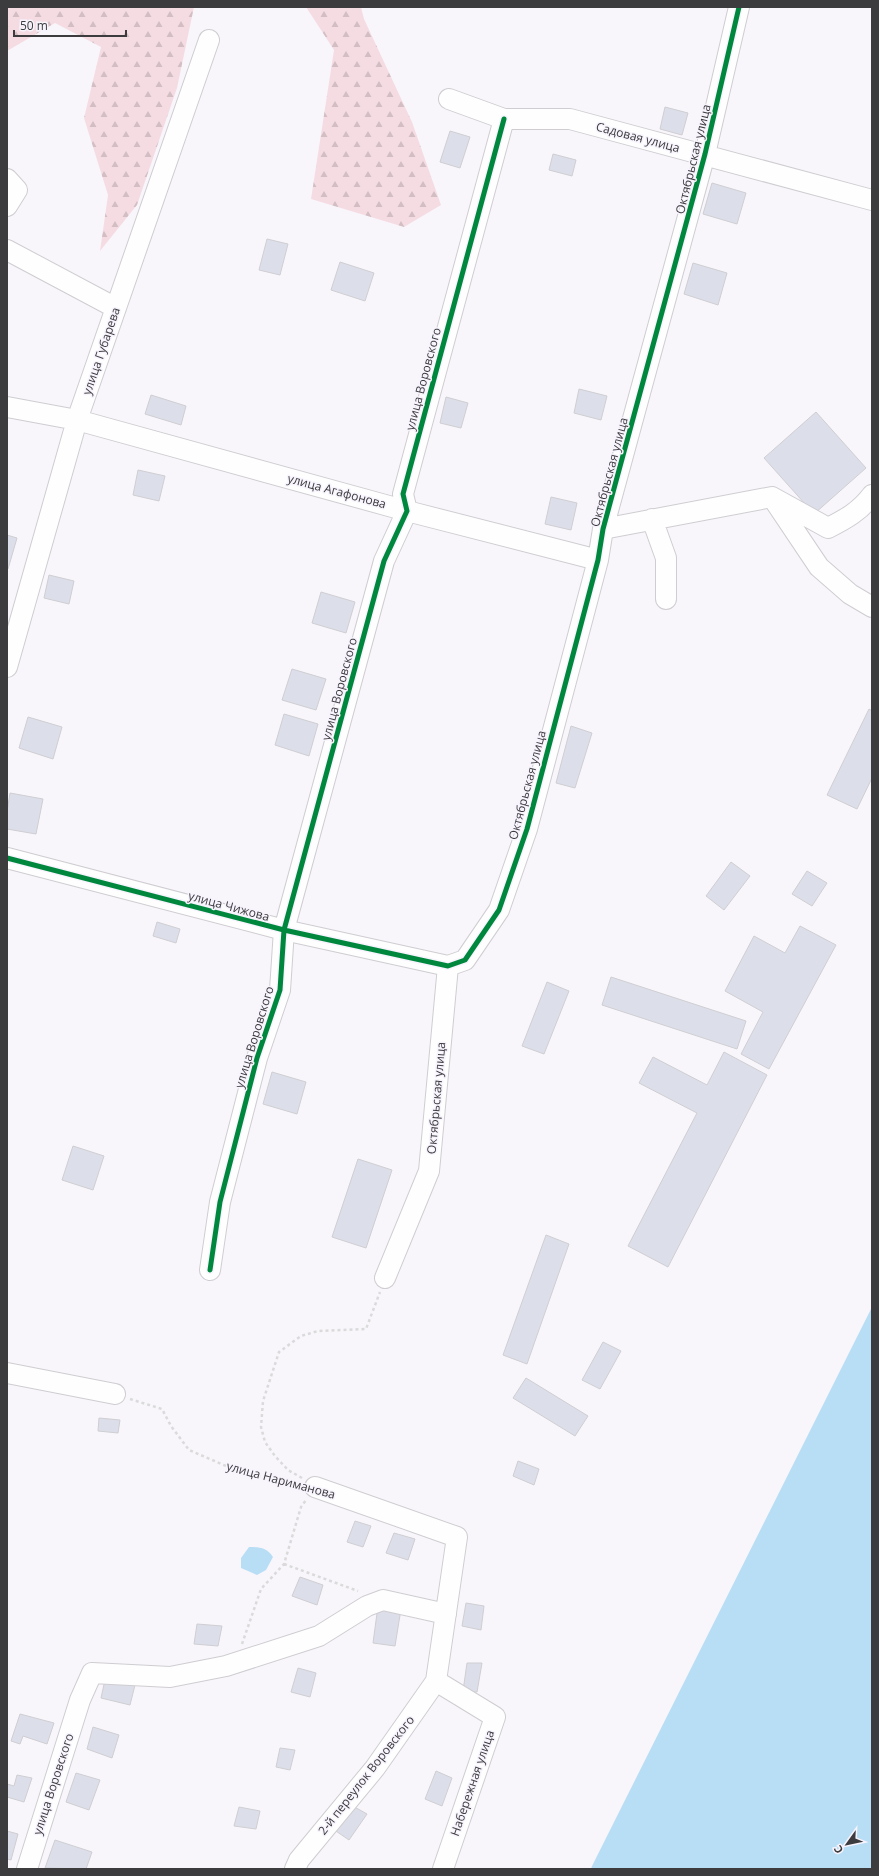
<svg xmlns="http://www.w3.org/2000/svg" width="879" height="1876" viewBox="0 0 879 1876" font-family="'Open Sans',sans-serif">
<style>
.forest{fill:url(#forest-firs)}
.water{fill:#b8def5}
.building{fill:#dcdfea;stroke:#cfced2}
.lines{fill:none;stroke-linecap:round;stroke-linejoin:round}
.minor-casing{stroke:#cfcdd1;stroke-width:22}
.path{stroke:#dadadb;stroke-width:2.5;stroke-dasharray:3 3;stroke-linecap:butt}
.minor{stroke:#fefefe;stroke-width:20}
.cycleway-casing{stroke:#f7f4fd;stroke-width:8}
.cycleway{stroke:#00873e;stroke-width:5}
.labels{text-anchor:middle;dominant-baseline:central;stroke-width:3;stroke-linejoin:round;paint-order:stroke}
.street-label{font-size:12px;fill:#3c3b3e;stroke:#f7f4fd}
</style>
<defs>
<pattern id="forest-firs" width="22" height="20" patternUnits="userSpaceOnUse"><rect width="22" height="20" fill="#f5dce3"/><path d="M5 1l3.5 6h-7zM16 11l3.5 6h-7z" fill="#d3bec4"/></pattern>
</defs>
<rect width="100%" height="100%" fill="#f8f6fb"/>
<!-- forest -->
<path class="forest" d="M7 7H194L177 88 137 205 100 251 108 195 84 118 101 47 55 23 7 51Z
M306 7H361L364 19 412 122 441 205 404 227 311 199 334 50Z"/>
<!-- water -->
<path class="water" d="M872 1307V1869H591L592 1866Z
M249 1547C260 1547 267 1548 273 1557L266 1570 257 1575 241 1568V1558Z"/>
<!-- building -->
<path class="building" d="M665 107 688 113 682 135 660 129Z
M450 131 470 137 460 168 440 162Z
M553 154 576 160 572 176 549 170Z
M712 183 746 193 737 224 703 214Z
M267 239 288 244 280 275 259 270Z
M340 262 374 273 365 301 331 290Z
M693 263 727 273 718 305 684 294Z
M579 389 607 396 601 420 574 413Z
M151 395 186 406 181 425 145 414Z
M446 397 468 403 461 428 440 423Z
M816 412 866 468 814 514 764 458Z
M138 470 165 476 159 501 133 495Z
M551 497 577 503 571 530 545 524Z
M7 535 17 538 8 569H7Z
M49 575 74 581 69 604 44 598Z
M321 592 355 602 346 633 312 623Z
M292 669 326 679 316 710 282 700Z
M869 709 872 711V778L857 809 827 795Z
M284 714 318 724 309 756 275 745Z
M28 717 62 727 53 759 19 748Z
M571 726 592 733 575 788 556 783Z
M10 793 43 799 36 834 7 829V812Z
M731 862 750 876 724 910 706 896Z
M807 871 827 883 812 906 792 894Z
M157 922 180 929 176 943 153 936Z
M800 926 836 945 769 1069 741 1054 763 1012 725 991 754 936 785 953Z
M611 977 746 1021 737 1049 602 1005Z
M547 982 569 991 544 1054 522 1046Z
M724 1052 767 1075 668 1267 628 1246 697 1113 639 1083 653 1057 707 1085Z
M272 1072 306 1082 297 1114 263 1104Z
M73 1146 104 1156 93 1190 62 1180Z
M358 1159 392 1170 366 1248 332 1237Z
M546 1235 569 1244 527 1364 503 1355Z
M603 1342 621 1351 600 1389 582 1380Z
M526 1378 588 1416 575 1436 513 1398Z
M99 1418 120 1420 118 1433 98 1431Z
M518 1461 539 1469 534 1485 513 1476Z
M355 1521 371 1526 363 1547 347 1542Z
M394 1533 415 1539 408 1560 386 1553Z
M300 1577 323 1585 317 1605 292 1596Z
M466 1603 484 1606 481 1630 462 1626Z
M378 1606 401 1609 395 1646 373 1643Z
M197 1624 222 1626 218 1646 194 1644Z
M467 1663H482L477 1692 463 1691Z
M298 1668 316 1673 310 1697 291 1692Z
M105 1680 135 1685 130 1705 101 1698Z
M20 1714 54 1723 47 1744 23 1736 20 1744 11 1741Z
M93 1727 119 1735 112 1758 87 1749Z
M280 1748 295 1750 290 1770 276 1767Z
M436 1771 452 1778 442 1806 425 1799Z
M76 1773 100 1780 89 1810 66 1802Z
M17 1775 32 1778 24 1802 7 1797V1784L14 1786Z
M351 1805 367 1814 349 1840 333 1829Z
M239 1807 260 1811 256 1829 234 1826Z
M7 1831 18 1834 11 1860 7 1859Z
M55 1840 92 1852 86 1869 45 1868Z"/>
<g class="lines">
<!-- minor casing -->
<g class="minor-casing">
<path id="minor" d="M449 99 504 119H570L872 200
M7 179 17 190 7 206
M7 250 116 308
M7 407 77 420 407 511 598 560
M774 500 819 567 850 594 872 607
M652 519 666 558V599
M603 529 772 497 828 528C846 519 860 511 872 495
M7 667 77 420 209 40
M7 858 284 930 448 966
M448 966 465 960 499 910 527 829 598 560 603 529 705 154 739 7
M210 1270 220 1202 257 1058 280 990 284 930 384 561 407 511 403 494 504 119
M385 1278 429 1171 448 966
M7 1373 115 1394
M315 1487 457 1537 436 1681 495 1717 443 1869
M27 1869 80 1700 92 1673 170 1677 226 1666 319 1636 367 1606 383 1600 446 1614
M295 1869 299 1860 375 1768 436 1681"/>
</g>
<!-- path -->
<path class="path" d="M130 1399 162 1409 171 1426 189 1450 226 1466 259 1476 299 1484
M302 1478 288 1470 275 1456 265 1442 261 1427 263 1401 279 1352 301 1336 318 1331 366 1329 380 1292
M284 1564 358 1591
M242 1644 261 1589 284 1564 301 1507 306 1500"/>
<!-- minor -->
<use href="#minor" class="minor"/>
<!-- cycleway casing -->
<g class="cycleway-casing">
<path id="cycleway" d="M7 858 284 930 448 966 465 960 499 910 527 829 598 560 603 529 705 154 739 7
M210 1270 220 1202 257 1058 280 990 284 930 384 561 407 511 403 494 504 119"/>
</g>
<!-- cycleway -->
<use href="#cycleway" class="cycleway"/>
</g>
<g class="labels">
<!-- street labels -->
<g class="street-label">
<text transform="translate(638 137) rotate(15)">Садовая улица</text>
<text transform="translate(693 159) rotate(-76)">Октябрьская улица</text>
<text transform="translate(101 351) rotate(-71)">улица Губарева</text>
<text transform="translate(423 379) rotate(-75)">улица Воровского</text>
<text transform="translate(609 472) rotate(-75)">Октябрьская улица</text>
<text transform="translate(337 491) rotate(15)">улица Агафонова</text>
<text transform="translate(339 689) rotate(-75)">улица Воровского</text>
<text transform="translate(527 785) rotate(-75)">Октябрьская улица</text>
<text transform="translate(229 906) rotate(15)">улица Чижова</text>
<text transform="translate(254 1037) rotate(-73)">улица Воровского</text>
<text transform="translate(436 1098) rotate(-85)">Октябрьская улица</text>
<text transform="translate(281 1480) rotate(15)">улица Нариманова</text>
<text transform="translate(366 1775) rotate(-52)">2-й переулок Воровского</text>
<text transform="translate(472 1783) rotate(-71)">Набережная улица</text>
<text transform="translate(53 1784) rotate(-72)">улица Воровского</text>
</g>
</g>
<!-- border -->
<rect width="879" height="1876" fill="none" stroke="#3c3b3e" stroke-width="16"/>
<!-- north arrow -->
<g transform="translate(847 1844) rotate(237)" stroke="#f7f4fd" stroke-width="3" paint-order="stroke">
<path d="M0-3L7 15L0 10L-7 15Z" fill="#3c3b3e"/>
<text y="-6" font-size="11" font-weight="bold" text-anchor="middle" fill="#3c3b3e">С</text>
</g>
<!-- scale -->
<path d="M14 30v6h112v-6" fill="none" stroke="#3c3b3e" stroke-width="2"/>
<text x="20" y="30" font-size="12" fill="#3c3b3e" stroke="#f7f4fd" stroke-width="3" paint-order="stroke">50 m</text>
</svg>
